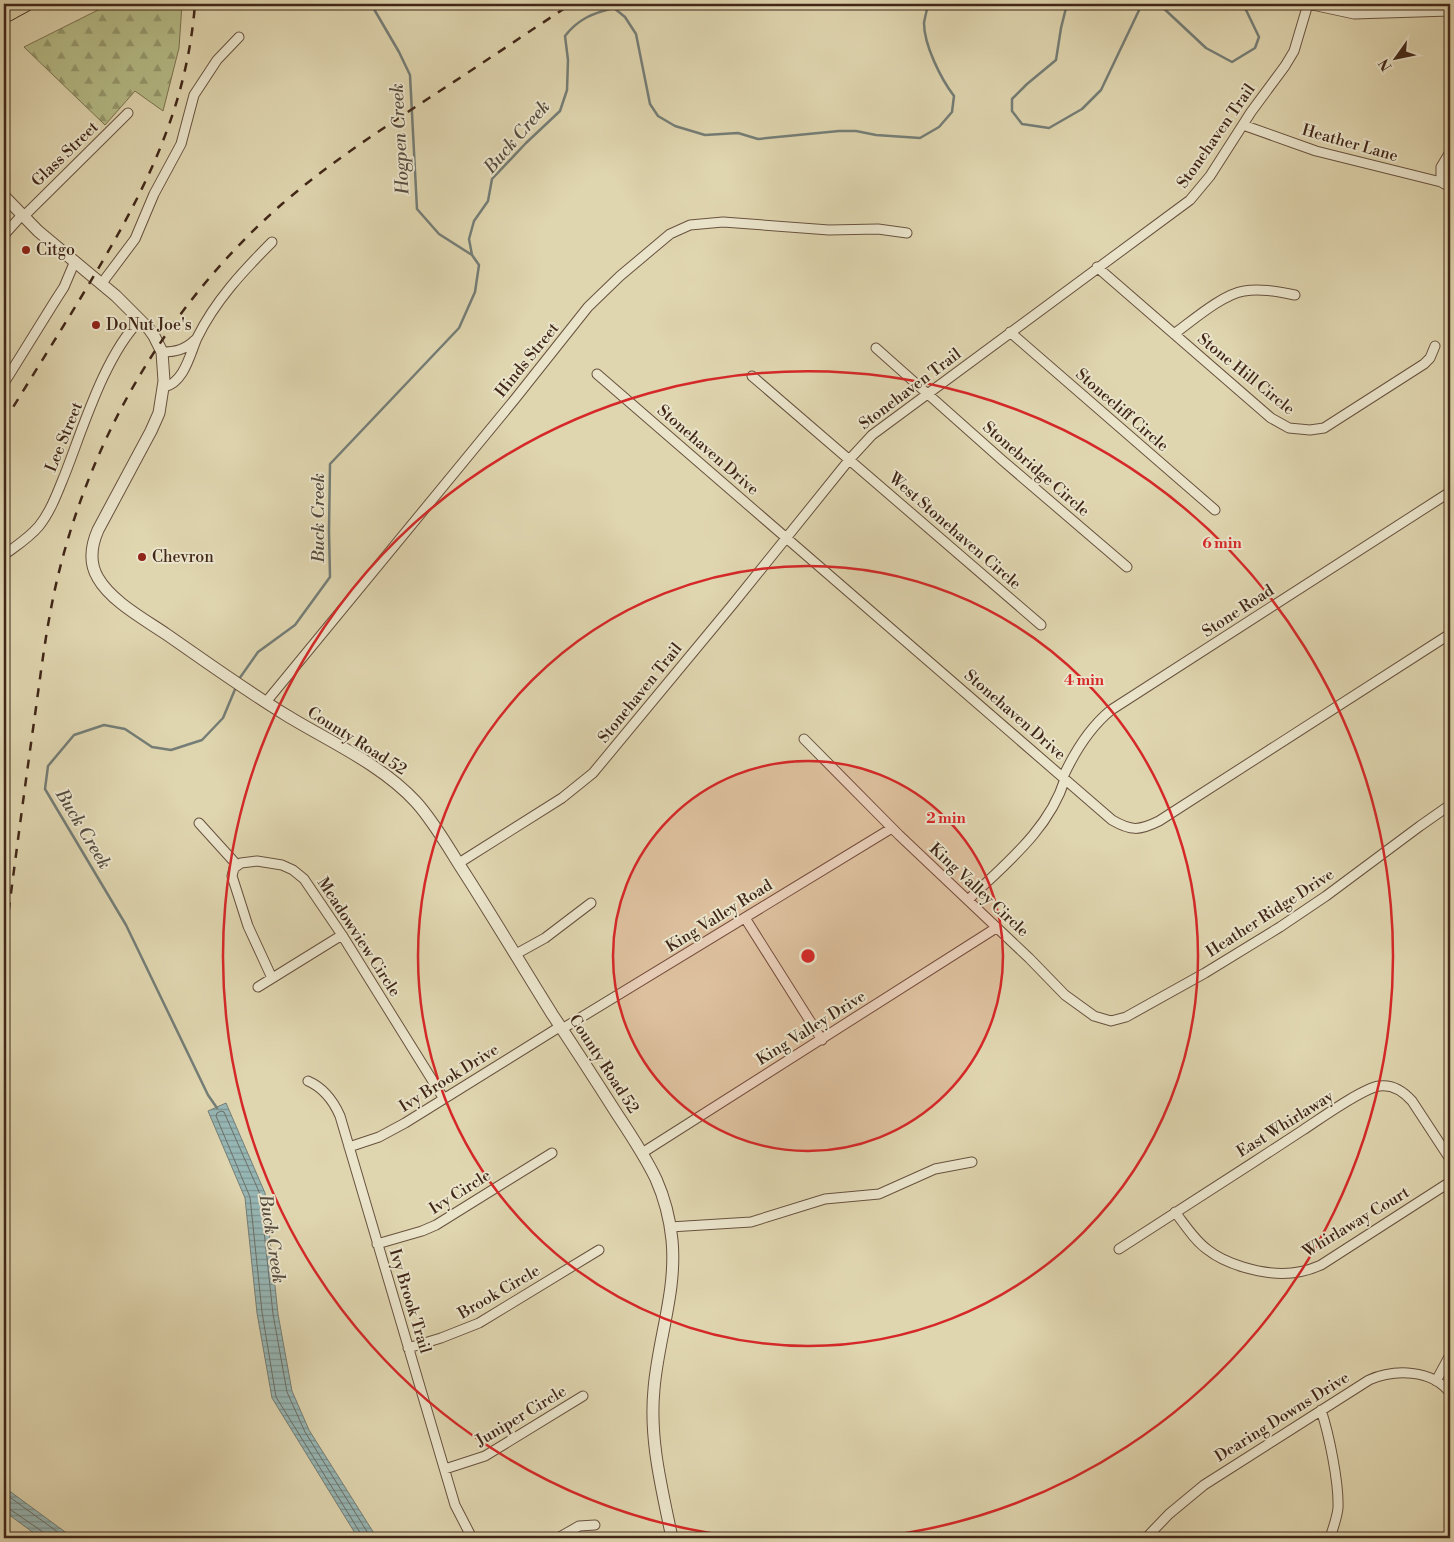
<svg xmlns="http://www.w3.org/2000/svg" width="1454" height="1542" viewBox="0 0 1454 1542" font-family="'Libre Bodoni',serif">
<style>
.forest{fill:url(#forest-firs);stroke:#7b7250}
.water{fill:url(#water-rules);stroke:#747d76}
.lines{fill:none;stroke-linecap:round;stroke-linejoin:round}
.shore{stroke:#6c6e66;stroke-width:1}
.stream{stroke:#747d76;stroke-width:2.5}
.minor-casing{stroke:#68523e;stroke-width:11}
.tertiary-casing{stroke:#68523e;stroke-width:13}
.primary-casing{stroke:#412718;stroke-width:16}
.minor{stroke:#eae4cb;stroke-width:9}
.tertiary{stroke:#eae4cb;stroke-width:11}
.primary{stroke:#dfd5af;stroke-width:14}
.rail{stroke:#412718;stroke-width:2.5;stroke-dasharray:9 9;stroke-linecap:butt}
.ring{fill:none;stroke:#d62828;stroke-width:2.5}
.poi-dot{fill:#8f2418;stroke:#eae4cb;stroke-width:2}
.labels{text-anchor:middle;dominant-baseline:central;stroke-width:4;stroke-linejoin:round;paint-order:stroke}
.street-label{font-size:16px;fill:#412718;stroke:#eae4cb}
.poi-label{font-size:16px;fill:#412718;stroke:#eae4cb;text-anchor:start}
.water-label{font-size:18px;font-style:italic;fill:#564b3f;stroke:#eae4cb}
.centre{fill:#d62828;stroke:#eae4cb;stroke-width:2.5}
.ring-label{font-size:15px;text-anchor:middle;font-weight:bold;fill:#d62828;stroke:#eae4cb;stroke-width:4;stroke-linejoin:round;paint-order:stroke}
</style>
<defs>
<pattern id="forest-firs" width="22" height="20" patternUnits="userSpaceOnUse" patternTransform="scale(1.25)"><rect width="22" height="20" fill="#b5bc88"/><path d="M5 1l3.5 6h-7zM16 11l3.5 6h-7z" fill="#95996e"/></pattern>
<pattern id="water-rules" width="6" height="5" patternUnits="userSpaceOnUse" patternTransform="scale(1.25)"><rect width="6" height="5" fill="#96b6b4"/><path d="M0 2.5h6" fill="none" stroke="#7c9491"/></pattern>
</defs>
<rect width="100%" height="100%" fill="#dfd5af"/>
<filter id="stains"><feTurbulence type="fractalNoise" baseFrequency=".004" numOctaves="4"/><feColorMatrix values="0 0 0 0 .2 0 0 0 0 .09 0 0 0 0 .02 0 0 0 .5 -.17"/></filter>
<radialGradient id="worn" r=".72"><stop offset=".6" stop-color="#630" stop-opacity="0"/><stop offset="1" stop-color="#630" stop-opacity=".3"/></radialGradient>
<!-- forest -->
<path class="forest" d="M110 4H182L179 48 163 111 135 91 105 125 24 47Z"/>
<!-- water -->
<path class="water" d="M226 1103 265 1193 278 1314 292 1391 309 1430 377 1538H358L272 1398 257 1313 245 1198 208 1111Z
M4 1487 72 1537 77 1538H45L35 1534 4 1511Z"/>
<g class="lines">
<!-- shore -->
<path class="shore" d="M4 1493 66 1538
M4 1507 8 1508 43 1532 45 1538
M362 1538 361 1534 276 1397 262 1312 250 1197 216 1116 217 1113 221 1111 224 1112 260 1194 273 1314 287 1392 305 1432 371 1538"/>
<!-- stream -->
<path class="stream" d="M371 4 399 52 410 75 417 209 439 234 472 255
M1067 4 1061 28 1056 60 1027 84 1012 99V111L1022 124 1049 128 1082 109 1101 90 1142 4
M1159 4 1206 48 1232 62 1255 48 1259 37 1246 10 1250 4
M239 679 258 652 295 625 330 577 329 531 330 464 459 328 475 292 479 265 472 255 469 239 474 221 488 201 492 179 526 143 560 111 567 90 568 60 565 36C578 19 593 13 614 8L625 17 636 34 650 104 658 116 675 126 705 135 738 133 758 139 839 131H856L876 135 920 138 939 127 952 112 954 96C941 79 924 45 924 23 925 17 927 10 928 4
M217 1108 208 1095 126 925 45 789 48 766 74 735 104 725 125 729 152 747 171 750 202 740 223 718 236 687"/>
<!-- minor casing -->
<g class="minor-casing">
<path id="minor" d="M1243 125 1316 151 1441 182 1450 187
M1441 182V167L1450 152
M24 216 128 113
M4 235 22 215
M1097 267 1271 418 1289 428 1310 430 1324 428 1424 364 1430 358 1435 346
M102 283 135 239 154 194 181 144 194 95 217 60 239 37
M1010 332 1215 510
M1174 334C1192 321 1223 294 1244 291 1261 288 1279 292 1295 295
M876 348 1002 460 1127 567
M162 352C175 352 185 350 195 340
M597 374 1112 820C1131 831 1139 831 1159 821L1450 634
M752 376 1041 625
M4 383 55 301 64 287 75 261
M164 387C184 383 190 354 197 338 215 301 243 271 272 242
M4 555C16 546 29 538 39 526 51 511 58 491 65 474 83 428 105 355 140 320
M266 702 515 399 588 307 620 276 670 234 690 225 723 222 829 230 878 229 907 233
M804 739 899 835 1029 958 1065 995 1094 1016 1111 1021 1126 1017 1205 973 1280 927 1326 896 1420 826 1450 805
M1063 777C1075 751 1089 728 1111 710L1450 492
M199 823 237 865
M459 863 562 798 593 773 733 604 849 460 872 435 1190 200 1210 176 1251 112 1285 66 1294 51 1308 4 1354 14 1450 11
M968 900C1005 864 1049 830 1065 779
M745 918 822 1040
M516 954 545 938 591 903
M272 978 248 926 232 876 234 868 241 863 257 861 282 865 293 870 304 879 342 935 444 1099
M258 987 342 935
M562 1029 892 828
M308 1081C324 1088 333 1100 340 1116L455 1505 472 1538
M349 1147 379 1137 405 1123 561 1026
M642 1153 996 928
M1175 1212C1185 1225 1195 1241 1208 1250 1218 1258 1230 1263 1243 1267 1270 1275 1294 1277 1321 1265L1450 1182
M670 1227 751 1222 825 1199 879 1194 935 1169 972 1162
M377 1244 422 1231 436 1225 552 1153
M1119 1249C1181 1209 1242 1170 1303 1130 1320 1119 1361 1089 1379 1086 1393 1084 1404 1092 1412 1101L1450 1159
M408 1348 441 1338 479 1323 599 1250
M1436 1381 1450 1355
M1321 1410C1329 1434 1339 1483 1338 1508 1337 1518 1333 1528 1330 1538
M445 1469 485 1456 583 1396
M558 1538 579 1526 595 1525
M1146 1538 1169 1514 1204 1485 1369 1380C1394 1369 1432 1369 1450 1393"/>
</g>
<!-- tertiary casing -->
<g class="tertiary-casing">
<path id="tertiary" d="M4 196 38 231 116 296 149 329 154 336 162 352 164 381 159 413 151 431 98 530C91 546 89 563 98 578 111 601 144 619 166 634 205 661 245 690 286 715 330 742 381 764 416 802 434 822 448 847 462 869 493 917 522 966 552 1014 574 1047 596 1081 617 1114 631 1135 645 1156 656 1179 664 1197 670 1220 672 1240 677 1291 658 1339 654 1389 649 1440 662 1489 672 1538"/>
</g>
<!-- primary casing -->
<g class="primary-casing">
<path id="primary" d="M4 16 26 4"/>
</g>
<!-- minor -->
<use href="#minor" class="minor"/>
<!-- tertiary -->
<use href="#tertiary" class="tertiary"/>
<!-- primary -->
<use href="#primary" class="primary"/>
<!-- rail -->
<path class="rail" d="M4 422C29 381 55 340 80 299 138 203 186 118 195 4
M4 947C14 870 24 792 35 715 42 664 48 613 61 564 97 425 174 299 282 204 328 164 379 131 429 98 477 67 524 35 571 4"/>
</g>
<!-- distance rings -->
<circle cx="808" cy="956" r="195" fill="#d62828" fill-opacity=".12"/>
<g class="ring">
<circle cx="808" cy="956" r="195"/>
<circle cx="808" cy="956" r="390"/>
<path d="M747 1538A585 585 0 1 1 869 1538"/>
</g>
<!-- markers -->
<g class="poi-dot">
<circle cx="26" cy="250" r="5"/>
<circle cx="96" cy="325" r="5"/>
<circle cx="142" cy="557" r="5"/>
</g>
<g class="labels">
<!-- street labels -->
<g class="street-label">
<text transform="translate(1216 136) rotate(-55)">Stonehaven Trail</text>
<text transform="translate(1350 143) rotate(16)">Heather Lane</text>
<text transform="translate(65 154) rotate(-44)">Glass Street</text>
<text transform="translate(527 360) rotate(-51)">Hinds Street</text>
<text transform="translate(1246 374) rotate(39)">Stone Hill Circle</text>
<text transform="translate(910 389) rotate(-37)">Stonehaven Trail</text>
<text transform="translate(1122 410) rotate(41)">Stonecliff Circle</text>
<text transform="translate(64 437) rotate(-68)">Lee Street</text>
<text transform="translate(708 450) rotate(41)">Stonehaven Drive</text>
<text transform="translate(1036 469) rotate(41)">Stonebridge Circle</text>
<text transform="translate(955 531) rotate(41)">West Stonehaven Circle</text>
<text transform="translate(1238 611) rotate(-33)">Stone Road</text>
<text transform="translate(640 693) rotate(-51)">Stonehaven Trail</text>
<text transform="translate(1015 715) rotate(41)">Stonehaven Drive</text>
<text transform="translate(357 741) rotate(32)">County Road 52</text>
<text transform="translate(979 890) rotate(43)">King Valley Circle</text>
<text transform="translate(1270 913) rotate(-33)">Heather Ridge Drive</text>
<text transform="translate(719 916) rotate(-32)">King Valley Road</text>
<text transform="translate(359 937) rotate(57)">Meadowview Circle</text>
<text transform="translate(811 1028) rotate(-32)">King Valley Drive</text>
<text transform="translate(604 1064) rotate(57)">County Road 52</text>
<text transform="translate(449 1078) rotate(-32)">Ivy Brook Drive</text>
<text transform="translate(1285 1124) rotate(-32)">East Whirlaway</text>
<text transform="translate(460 1192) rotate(-32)">Ivy Circle</text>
<text transform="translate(1356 1222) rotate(-31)">Whirlaway Court</text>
<text transform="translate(499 1292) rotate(-30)">Brook Circle</text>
<text transform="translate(410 1301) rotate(73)">Ivy Brook Trail</text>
<text transform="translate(521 1416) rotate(-31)">Juniper Circle</text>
<text transform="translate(1282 1417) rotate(-32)">Dearing Downs Drive</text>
</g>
<!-- poi labels -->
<g class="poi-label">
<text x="36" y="250">Citgo</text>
<text x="106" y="325">DoNut Joe's</text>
<text x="152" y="557">Chevron</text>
</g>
<!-- water labels -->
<g class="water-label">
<text transform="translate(517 137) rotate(-49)">Buck Creek</text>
<text transform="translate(400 139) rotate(-93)">Hogpen Creek</text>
<text transform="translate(318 518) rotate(-90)">Buck Creek</text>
<text transform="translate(83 829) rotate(59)">Buck Creek</text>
<text transform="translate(272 1239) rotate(81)">Buck Creek</text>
</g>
</g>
<circle cx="808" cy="956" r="8" class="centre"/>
<g class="ring-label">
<text x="1222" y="548">6 min</text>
<text x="1084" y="685">4 min</text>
<text x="946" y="823">2 min</text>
</g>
<!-- margin -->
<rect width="1454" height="1542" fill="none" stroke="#dfd5af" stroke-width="20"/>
<rect x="5" y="5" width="1444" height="1532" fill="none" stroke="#412718" stroke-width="2.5"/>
<rect x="10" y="10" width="1434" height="1522" fill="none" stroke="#412718"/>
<!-- north arrow -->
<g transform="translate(1396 58) rotate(237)" stroke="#eae4cb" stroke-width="4" paint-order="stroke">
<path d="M0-4L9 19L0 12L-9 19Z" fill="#412718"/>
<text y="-8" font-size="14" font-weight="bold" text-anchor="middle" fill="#412718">N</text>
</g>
<rect width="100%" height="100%" filter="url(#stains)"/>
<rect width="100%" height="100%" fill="url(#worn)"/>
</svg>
